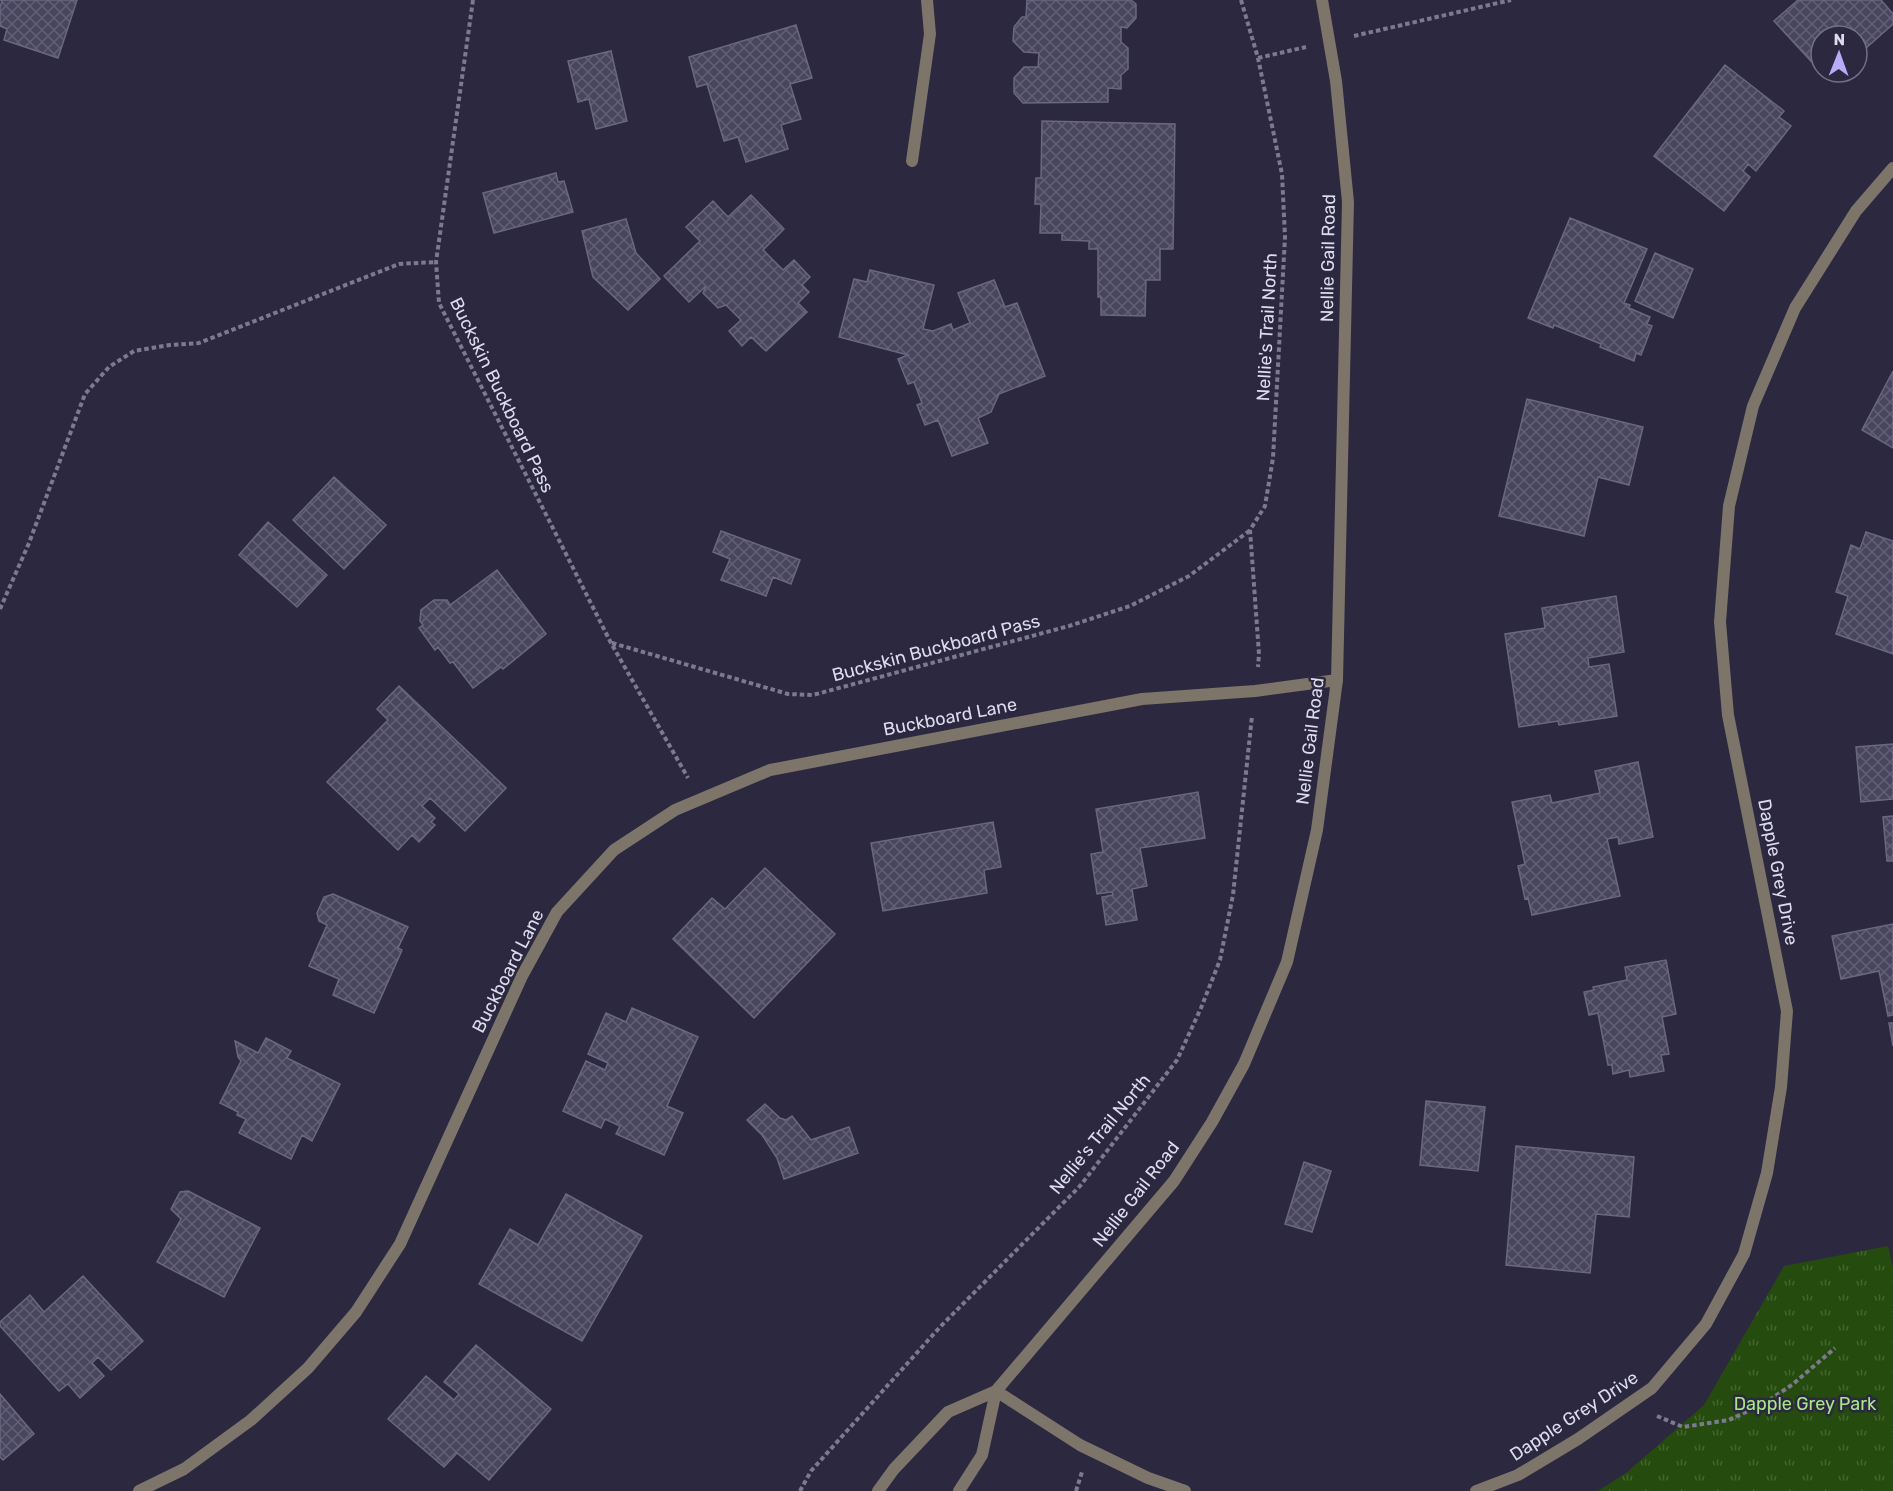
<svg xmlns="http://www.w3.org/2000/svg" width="1893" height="1491" viewBox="0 0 1893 1491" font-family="Rubik,sans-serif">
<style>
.grass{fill:url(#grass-tufts)}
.building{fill:url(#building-cross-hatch);stroke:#6a6782;stroke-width:1.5}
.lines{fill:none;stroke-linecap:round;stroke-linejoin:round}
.path{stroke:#7c7a8e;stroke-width:4;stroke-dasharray:4.5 3;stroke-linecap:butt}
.minor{stroke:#7d746a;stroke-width:12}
.tertiary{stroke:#7d746a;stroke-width:12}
.labels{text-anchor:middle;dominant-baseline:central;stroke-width:5;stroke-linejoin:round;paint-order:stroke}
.street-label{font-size:18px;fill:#dddcec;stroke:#2b2840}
.park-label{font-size:18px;fill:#a8e58b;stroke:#2b2840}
</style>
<defs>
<pattern id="grass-tufts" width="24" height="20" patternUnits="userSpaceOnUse" patternTransform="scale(1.5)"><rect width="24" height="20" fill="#254b0e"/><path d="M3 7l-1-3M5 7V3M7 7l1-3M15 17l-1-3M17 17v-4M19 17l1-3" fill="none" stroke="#446431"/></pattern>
<pattern id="building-cross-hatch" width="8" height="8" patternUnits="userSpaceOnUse" patternTransform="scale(1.5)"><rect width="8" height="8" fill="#48465f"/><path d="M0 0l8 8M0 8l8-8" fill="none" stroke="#626076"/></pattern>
</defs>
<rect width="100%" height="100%" fill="#2b2840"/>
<!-- grass -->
<path class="grass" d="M1888 1246 1893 1267V1491H1598L1626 1473 1704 1405 1784 1266Z"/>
<!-- building -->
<path class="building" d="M0 0H77L58 58 4 40 7 29 0 26V7L2 1Z
M1027 0H1131L1136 4V18L1127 28 1121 27V42L1128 48V69L1121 75V89L1108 88V102L1023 103 1014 93V78L1024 67H1038L1039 53 1024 52 1013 41 1014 27 1022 17H1026Z
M1798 0H1881L1893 14V24L1857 56V36H1821V72L1774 21Z
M796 25 812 78 790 84 801 119 781 125 788 149 746 162 738 137 724 141 707 84 697 87 689 57Z
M611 51 627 121 596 129 589 99 578 102 568 61Z
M1725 65 1784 111 1779 117 1791 126 1756 171 1748 164 1743 171 1750 177 1724 211 1654 156Z
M1042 121 1175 124 1173 249H1160V280H1146L1145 316 1101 315V297H1098V249H1089V241L1062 240V233H1040L1041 204H1035L1036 178H1041Z
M556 173 558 182 564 181 573 212 494 233 483 193Z
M751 195 784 229 763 250 783 270 794 260 810 277 802 285 809 292 798 303 807 312 766 351 751 337 742 346 729 331 741 320 726 305 718 308 703 293 706 286 689 302 664 276 700 241 686 227 713 201 728 217Z
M1570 218 1647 249 1624 303 1630 305 1629 308 1650 317 1647 324 1652 326 1641 355 1636 353 1634 361 1600 347 1601 344 1554 325 1553 328 1528 318Z
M626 219 636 253 660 279 628 310 593 277 582 231Z
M1655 253 1693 269 1673 318 1635 301Z
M870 270 934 285 923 329 933 331 951 324 953 330 970 323 958 293 994 280 1005 307 1017 303 1045 376 999 394 991 412 978 418 988 443 952 456 938 420 925 425 917 405 922 403 914 382 908 384 898 359 908 355 839 337 854 279 867 282Z
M1893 371V448L1862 430Z
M1527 399 1643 427 1629 485 1598 477 1584 536 1499 516Z
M334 477 386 525 344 569 293 520Z
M268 522 327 575 297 607 239 555Z
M721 531 800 560 791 584 773 577 766 596 721 580 730 559 713 552Z
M1866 532 1893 541V654L1836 634 1848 596 1836 592 1851 545 1860 549Z
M497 570 546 634 503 669 501 667 473 688 453 662 450 663 438 647 435 650 419 628 423 625 420 621 421 610 434 600H447L450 605Z
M1616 596 1624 652 1588 658 1589 667 1609 664 1617 716 1559 725 1558 721 1519 727 1505 634 1545 628 1542 608Z
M399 686 506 788 465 831 430 798 422 806 435 818 431 822 435 825 419 842 412 835 398 850 327 782 388 720 377 709Z
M1893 744V799L1861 802 1856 747Z
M1638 762 1653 837 1619 844 1618 837 1607 839 1620 896 1532 915 1528 898 1525 899 1518 866 1525 864 1512 802 1550 795 1552 803 1600 793 1595 771Z
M1198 792 1205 838 1140 848 1147 886 1132 889 1137 920 1106 925 1102 897 1113 895 1112 892 1097 894 1091 854 1103 852 1096 809Z
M1893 816V861H1887L1883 817Z
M993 822 1001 867 984 870 987 893 883 911 871 843Z
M765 868 835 934 754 1018 673 939 712 898 725 909Z
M333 894 408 927 398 948 402 950 374 1013 333 995 339 979 309 966 327 925 319 921 317 913 324 897Z
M1893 924V1015L1888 1016 1879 971 1841 979 1832 936Z
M1666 960 1676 1014 1662 1017 1669 1054 1661 1055 1664 1071 1630 1077 1629 1070 1613 1074 1612 1065H1608L1598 1013 1589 1015 1584 992 1594 990 1593 987 1627 980 1625 967Z
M632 1008 698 1037 667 1106 683 1113 664 1155 616 1134 620 1126 605 1119 601 1128 563 1111 586 1061 605 1070 608 1063 588 1054 606 1013 626 1022Z
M1889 1023H1893V1046Z
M266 1038 291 1051 287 1058 340 1084 312 1141 302 1135 291 1159 239 1133 246 1119 237 1115 238 1112 220 1103 241 1061 238 1057 235 1041 258 1053Z
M1426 1101 1485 1107 1478 1171 1420 1165Z
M765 1104 780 1118 786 1120 792 1116 811 1140 849 1127 858 1153 784 1179 777 1158 762 1135 747 1120Z
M1516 1146 1634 1157 1629 1217 1596 1214 1590 1273 1506 1265Z
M1304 1162 1331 1171 1312 1232 1285 1224Z
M188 1191 260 1228 224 1297 157 1262 181 1219 171 1209 180 1192Z
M566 1194 642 1236 582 1341 479 1284 510 1229 538 1245Z
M83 1276 143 1341 111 1370 98 1357 92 1363 104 1376 80 1398 68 1384 59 1391 0 1326V1322L30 1295 44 1312Z
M476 1345 551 1409 489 1480 457 1453 444 1467 388 1419 426 1376 454 1400 459 1394 444 1382Z
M0 1394 34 1434 3 1460 0 1457Z"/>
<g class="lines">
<!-- path -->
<path class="path" d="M473 0 436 262 439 303 611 643 688 778
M1241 0 1258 58 1282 174 1285 237 1273 458 1265 506 1250 530 1259 654 1258 667
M1354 36 1511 0
M1258 58 1306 47
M0 609 29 543 85 394 109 367 134 351 170 345 199 343 399 264 436 262
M612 643 788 694 813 695 1069 626 1130 606 1189 576 1249 531
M1657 1416 1683 1427 1729 1420 1765 1403 1793 1384 1835 1348
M800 1491 811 1471 940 1327 1080 1186 1177 1060 1201 1008 1220 960 1233 895 1252 716
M1076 1491 1082 1472"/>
<!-- minor -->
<path class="minor" d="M912 161 930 34 927 0
M996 1391 1080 1445 1148 1478 1185 1491
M139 1491 184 1469 251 1420 308 1368 356 1312 400 1244 522 976 557 912 614 850 675 810 770 770 1142 699 1255 691 1337 680
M1476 1491 1518 1475 1578 1439 1652 1388 1706 1324 1744 1254 1767 1173 1781 1087 1787 1011 1728 715 1720 622 1729 506 1753 406 1795 308 1856 211 1893 168"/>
<!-- tertiary -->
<path class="tertiary" d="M878 1491 894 1469 948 1412 996 1391 1174 1181 1212 1122 1244 1064 1287 962 1317 830 1337 680 1348 202 1336 81 1322 0
M959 1491 982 1455 996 1391"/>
</g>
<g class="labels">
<!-- street labels -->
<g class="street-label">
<text transform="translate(1328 258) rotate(-89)">Nellie Gail Road</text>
<text transform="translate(1267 327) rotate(-87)">Nellie's Trail North</text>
<text transform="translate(502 395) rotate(64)">Buckskin Buckboard Pass</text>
<text transform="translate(936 648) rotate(-15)">Buckskin Buckboard Pass</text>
<text transform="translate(950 717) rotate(-11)">Buckboard Lane</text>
<text transform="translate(1310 741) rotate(-83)">Nellie Gail Road</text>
<text transform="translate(1778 872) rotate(79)">Dapple Grey Drive</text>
<text transform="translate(508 971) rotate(-63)">Buckboard Lane</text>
<text transform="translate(1100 1134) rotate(-51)">Nellie's Trail North</text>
<text transform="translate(1136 1194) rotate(-52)">Nellie Gail Road</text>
<text transform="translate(1574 1416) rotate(-33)">Dapple Grey Drive</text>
</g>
<!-- park labels -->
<g class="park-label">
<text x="1805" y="1404">Dapple Grey Park</text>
</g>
</g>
<!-- north arrow -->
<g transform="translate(1839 54) rotate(1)"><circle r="28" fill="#2b2840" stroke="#727085" stroke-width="1.5"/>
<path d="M0-4.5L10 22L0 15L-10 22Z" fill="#b9abf7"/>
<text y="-9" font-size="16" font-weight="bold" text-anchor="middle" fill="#dddcec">N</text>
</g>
</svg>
